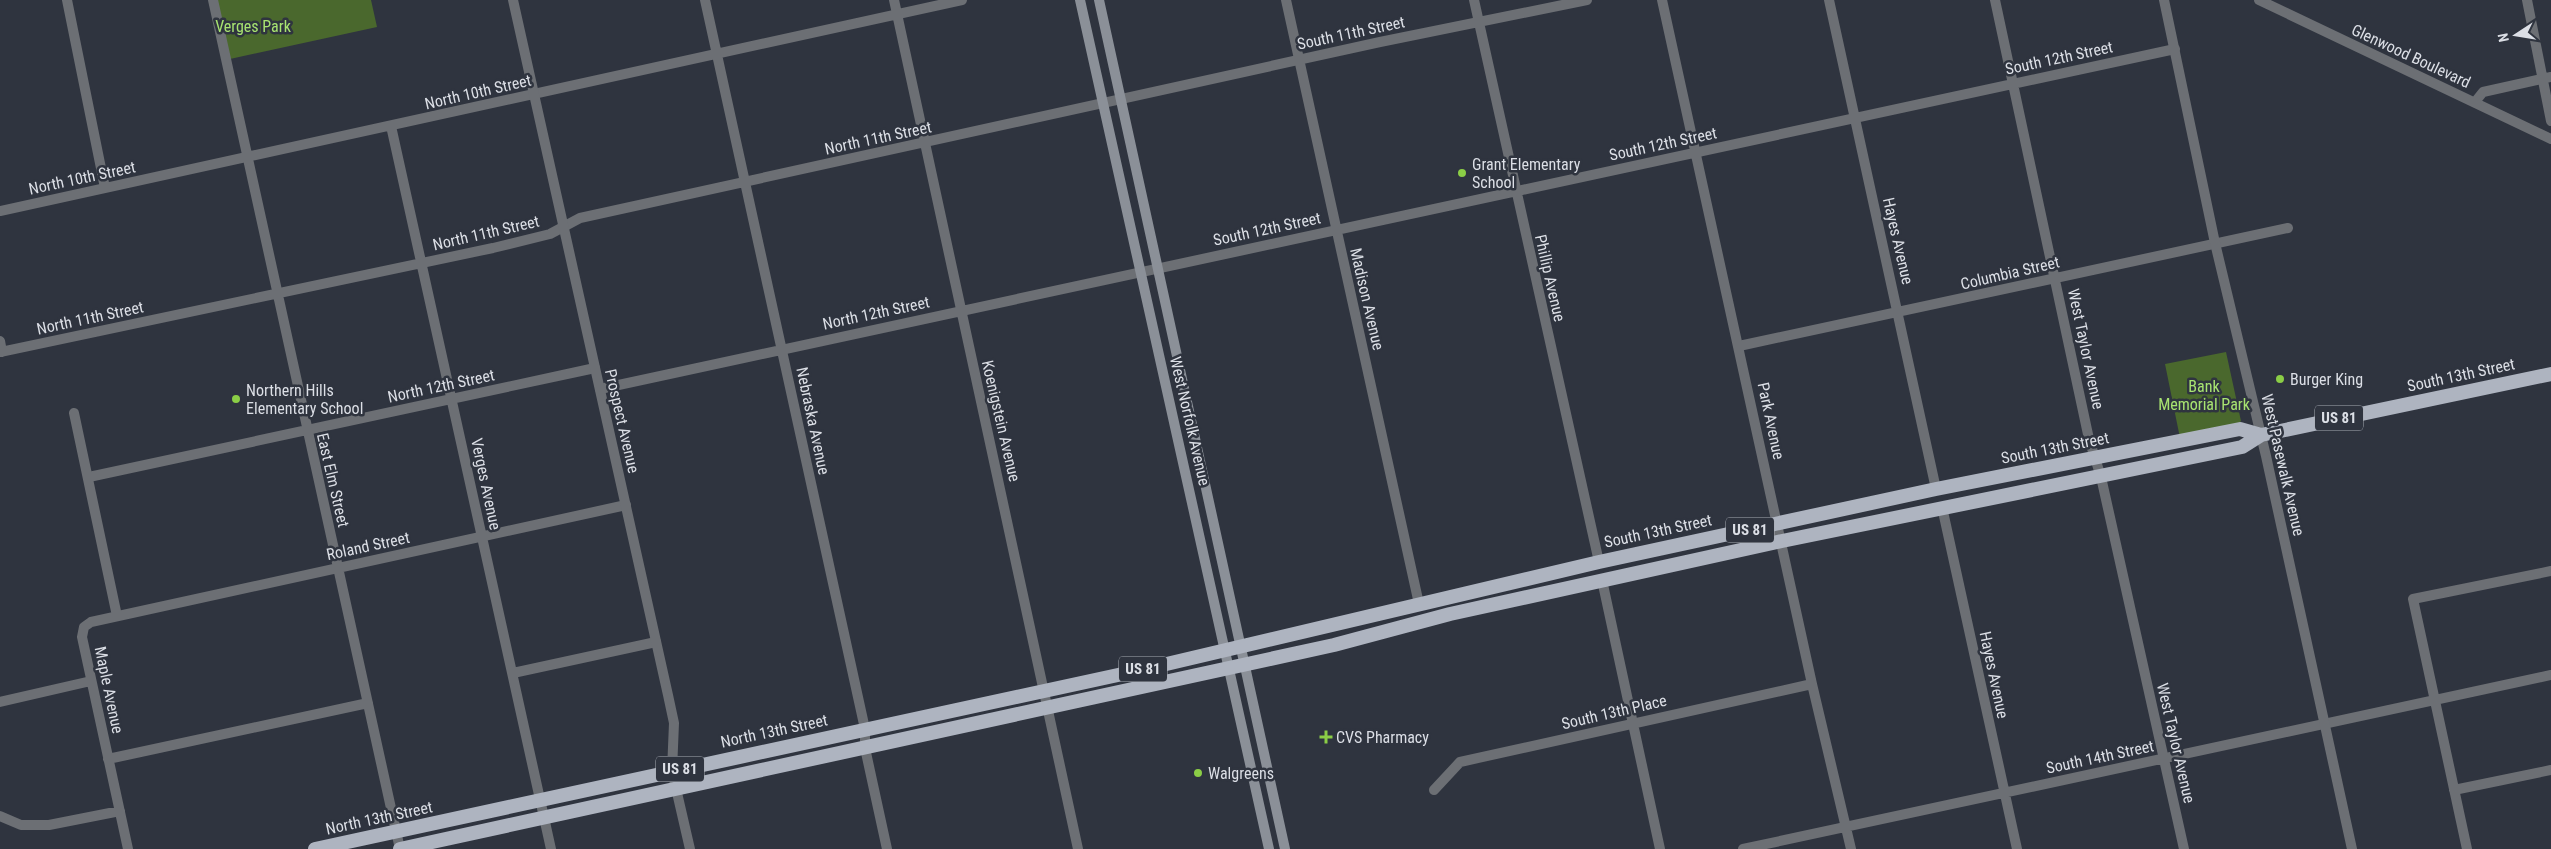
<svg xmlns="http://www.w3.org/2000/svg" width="2551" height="849" viewBox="0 0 2551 849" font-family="'Roboto Condensed',sans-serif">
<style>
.green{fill:#4a682d}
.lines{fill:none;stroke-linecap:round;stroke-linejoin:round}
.minor{stroke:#6c6f74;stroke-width:10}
.tertiary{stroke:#6c6f74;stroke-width:10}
.secondary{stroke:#8b9098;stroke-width:10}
.trunk{stroke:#aeb4c0;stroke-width:14}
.poi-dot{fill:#8bce46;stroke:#2f343f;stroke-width:2}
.labels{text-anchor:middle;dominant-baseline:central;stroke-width:5;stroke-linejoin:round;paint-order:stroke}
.shield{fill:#2f343f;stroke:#a8acb4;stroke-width:1}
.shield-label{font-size:15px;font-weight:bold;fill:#dcdfe6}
.park-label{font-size:16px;fill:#a8e471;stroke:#2f343f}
.street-label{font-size:16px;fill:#dcdfe6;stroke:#2f343f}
.poi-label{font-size:16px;fill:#dcdfe6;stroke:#2f343f;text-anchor:start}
</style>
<rect width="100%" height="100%" fill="#2f343f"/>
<!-- green -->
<path class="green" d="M217 0H371L377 27 230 59Z
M2226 352 2241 421 2238 424 2180 438 2165 364Z"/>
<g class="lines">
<!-- minor -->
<path class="minor" d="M67 0 105 188
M213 0 400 849
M705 0 865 729V748L887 849
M894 0 1078 849
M1286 0 1419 604
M1474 0 1599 562
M1662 0 1812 684 1851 849
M1829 0 1936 489
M1995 0 2089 439 2101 477 2184 849
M2259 0 2551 139
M2527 0 2551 121
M2475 102 2483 92 2551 77
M391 126 551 849
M0 211 962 0
M0 341 2 352
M1739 346 2288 228
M0 352 493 248 550 234 580 218 1380 42 1587 0
M600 389 2175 49
M74 413 117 616
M89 477 595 368
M1942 507 2017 849
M1602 580 1660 849
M513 673 656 642
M0 702 91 681
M108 759 368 703
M1434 790 1460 762 1812 684
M2454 790 2551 770
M0 816 21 825H49L120 811
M128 849 82 637 84 627 91 622 626 505
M1743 849 2551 675
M2467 849 2413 599 2551 571"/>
<!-- tertiary -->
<path class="tertiary" d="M513 0 668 695 674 723 672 771 690 849
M2164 0 2215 243 2266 456 2352 849"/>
<!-- secondary -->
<path class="secondary" d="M1080 0 1269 849
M1099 0 1285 849"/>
<!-- trunk -->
<path class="trunk" d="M315 849 1141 670 1599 562 1936 489 2240 429 2261 435
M400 849 1334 645 1450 614 1782 541 2242 447 2261 435 2551 374"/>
</g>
<!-- markers -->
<g class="poi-dot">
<circle cx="1462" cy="173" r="5"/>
<circle cx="2280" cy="379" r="5"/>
<circle cx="236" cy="399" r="5"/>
<path d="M1323.5 729.5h5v5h5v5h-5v5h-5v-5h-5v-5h5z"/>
<circle cx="1198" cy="773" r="5"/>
</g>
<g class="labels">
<!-- shield labels -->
<g class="shield">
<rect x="2315" y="405.5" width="48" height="25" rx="4"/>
<rect x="1726" y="517.5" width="48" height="25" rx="4"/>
<rect x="1119" y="656.5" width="48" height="25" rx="4"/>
<rect x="656" y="756.5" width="48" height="25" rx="4"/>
</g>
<g class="shield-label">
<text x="2339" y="418">US 81</text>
<text x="1750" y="530">US 81</text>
<text x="1143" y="669">US 81</text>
<text x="680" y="769">US 81</text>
</g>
<!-- park labels -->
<g class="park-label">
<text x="253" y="26">Verges Park</text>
<text x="2204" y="386">Bank<tspan x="2204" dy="18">Memorial Park</tspan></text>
</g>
<!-- street labels -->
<g class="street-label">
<text transform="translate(1351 33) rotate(-12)">South 11th Street</text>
<text transform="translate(2411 56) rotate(25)">Glenwood Boulevard</text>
<text transform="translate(2059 58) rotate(-12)">South 12th Street</text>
<text transform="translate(478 92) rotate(-13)">North 10th Street</text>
<text transform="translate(878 138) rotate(-12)">North 11th Street</text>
<text transform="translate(1663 144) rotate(-12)">South 12th Street</text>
<text transform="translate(82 178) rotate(-12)">North 10th Street</text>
<text transform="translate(1267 229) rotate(-12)">South 12th Street</text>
<text transform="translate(486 233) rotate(-13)">North 11th Street</text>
<text transform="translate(1898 241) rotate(77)">Hayes Avenue</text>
<text transform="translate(2010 273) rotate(-13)">Columbia Street</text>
<text transform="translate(1550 278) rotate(77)">Phillip Avenue</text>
<text transform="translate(1367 299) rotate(77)">Madison Avenue</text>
<text transform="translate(876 313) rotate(-12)">North 12th Street</text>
<text transform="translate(90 318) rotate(-12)">North 11th Street</text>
<text transform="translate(2086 349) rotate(78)">West Taylor Avenue</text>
<text transform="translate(2461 375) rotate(-12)">South 13th Street</text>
<text transform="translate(441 386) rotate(-12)">North 12th Street</text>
<text transform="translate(622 421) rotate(77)">Prospect Avenue</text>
<text transform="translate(813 421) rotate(78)">Nebraska Avenue</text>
<text transform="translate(1001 421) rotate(77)">Koenigstein Avenue</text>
<text transform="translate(1190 421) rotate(77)">West Norfolk Avenue</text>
<text transform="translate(1771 421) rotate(78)">Park Avenue</text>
<text transform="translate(2055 448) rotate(-11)">South 13th Street</text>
<text transform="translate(2283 465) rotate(77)">West Pasewalk Avenue</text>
<text transform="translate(333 480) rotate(77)">East Elm Street</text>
<text transform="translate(486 484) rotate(78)">Verges Avenue</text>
<text transform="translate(1658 531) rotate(-12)">South 13th Street</text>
<text transform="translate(368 546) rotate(-12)">Roland Street</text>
<text transform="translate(1994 675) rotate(78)">Hayes Avenue</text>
<text transform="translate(109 690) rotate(78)">Maple Avenue</text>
<text transform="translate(1614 712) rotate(-13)">South 13th Place</text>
<text transform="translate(774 731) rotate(-12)">North 13th Street</text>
<text transform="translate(2176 743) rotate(77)">West Taylor Avenue</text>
<text transform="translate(2100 757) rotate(-12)">South 14th Street</text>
<text transform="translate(379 818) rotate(-12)">North 13th Street</text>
</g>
<!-- poi labels -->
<g class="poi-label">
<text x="1472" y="164">Grant Elementary<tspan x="1472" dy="18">School</tspan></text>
<text x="2290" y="379">Burger King</text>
<text x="246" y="390">Northern Hills<tspan x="246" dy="18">Elementary School</tspan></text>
<text x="1336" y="737">CVS Pharmacy</text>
<text x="1208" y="773">Walgreens</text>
</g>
</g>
<!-- north arrow -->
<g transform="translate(2516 35) rotate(258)" stroke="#2f343f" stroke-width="4" paint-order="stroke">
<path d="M0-4L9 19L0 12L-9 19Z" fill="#dcdfe6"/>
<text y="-8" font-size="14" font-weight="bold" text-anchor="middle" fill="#dcdfe6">N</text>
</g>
</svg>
